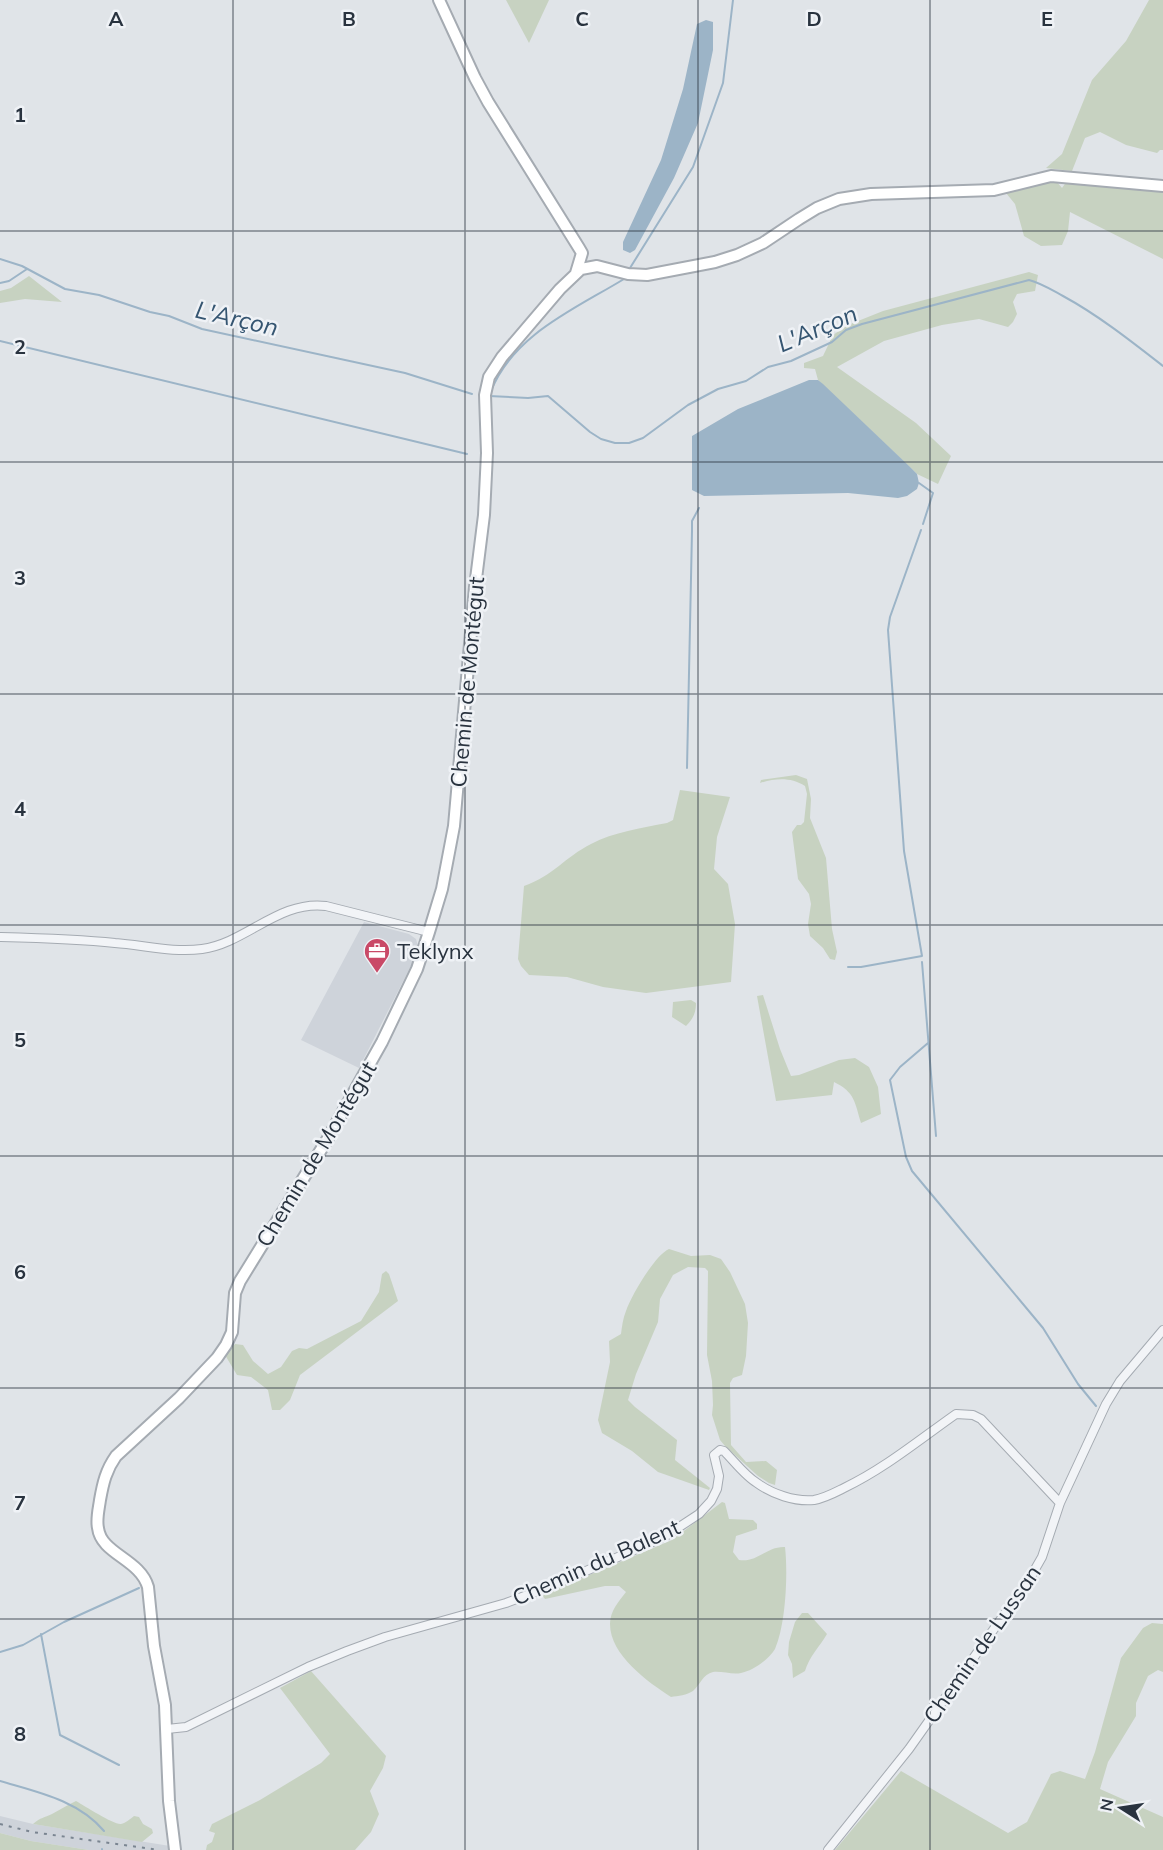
<svg xmlns="http://www.w3.org/2000/svg" width="1163" height="1850" viewBox="0 0 1163 1850" font-family="Mulish,sans-serif">
<style>
.built{fill:#ced3da}
.green{fill:#c7d2c1}
.water{fill:#9cb4c7}
.lines{fill:none;stroke-linecap:round;stroke-linejoin:round}
.stream{stroke:#9cb4c7;stroke-width:2}
.street-casing{stroke:#a5abb2;stroke-width:10}
.secondary-casing{stroke:#a5abb2;stroke-width:14}
.street{stroke:#f2f4f7;stroke-width:8}
.secondary{stroke:#fff;stroke-width:10}
.rail{stroke:#7a8591;stroke-width:2;stroke-dasharray:3 6;stroke-linecap:butt}
.grid{fill:none;stroke:#29333f;stroke-width:1.5;stroke-opacity:0.55}
.labels{text-anchor:middle;dominant-baseline:central;stroke-width:5;stroke-linejoin:round;paint-order:stroke}
.street-label{font-size:22px;fill:#29333f;stroke:#eff2f6}
.poi-label{font-size:22px;fill:#29333f;stroke:#eff2f6;text-anchor:start}
.water-label{font-size:24px;font-style:italic;fill:#355571;stroke:#eff2f6}
.grid-label{font-size:20px;text-anchor:middle;font-weight:bold;fill:#29333f;stroke:#eff2f6;stroke-width:5;stroke-linejoin:round;paint-order:stroke}
</style>
<rect width="100%" height="100%" fill="#e0e4e8"/>
<!-- built -->
<path class="built" d="M364 922 409 934 416 939 419 950 359 1068 301 1040Z
M0 1816 33 1824 170 1846 169 1850H89L31 1841 0 1833Z"/>
<!-- green -->
<path class="green" d="M506 0H549L529 43Z
M1149 0H1163V150H1160L1157 153 1126 145 1100 132 1085 138 1072 171 1046 168 1062 154 1092 80 1126 41Z
M1067 181 1163 191V259L1070 212 1068 231 1062 245 1041 246 1024 236 1015 204 1006 193 1040 183 1057 182 1062 188Z
M1029 272 1038 275 1035 291 1017 294 1013 302 1017 314 1013 322 1008 327 979 319 942 325 884 341 837 367 916 423 951 456 938 484 917 474 818 380 815 369 804 368V363L823 356 833 335 848 325 883 311Z
M29 276 62 302 25 299 0 303V291L11 288Z
M796 775 807 779 811 799 810 818 826 858 832 929 837 952 835 960 830 959 823 948 810 936 808 924 811 904 809 894 798 879 792 832 797 825H801L804 822 807 794 805 786C791 777 776 778 760 783L761 780Z
M680 790 730 797 717 837 714 869 728 884 735 924 731 982 646 993 603 987 567 977 529 975 521 966 518 959 524 886C553 876 565 857 591 844 614 832 641 828 667 823L673 820Z
M763 995 780 1049 791 1076 799 1075 839 1060 855 1058 869 1067 878 1087 881 1114 861 1123C855 1103 855 1092 834 1082L832 1095 776 1101 757 996Z
M691 1000 696 1003C696 1013 693 1019 686 1026L672 1017 673 1002Z
M669 1249 691 1256 710 1255 721 1259 730 1272 745 1304 748 1323 746 1356 742 1375 733 1378 730 1383 731 1445 746 1462 766 1461 777 1470 775 1485 769 1483 758 1476 725 1446 720 1440 712 1415 713 1405 712 1381 707 1355 708 1271 705 1268 688 1267 673 1275 660 1299 658 1322 636 1374 628 1400 635 1407 677 1440 675 1460 710 1488 709 1490 658 1472 632 1451 602 1433 598 1420 610 1362 609 1341 621 1334C622 1326 623 1318 626 1311 631 1296 655 1255 669 1249Z
M386 1271 389 1274 398 1301 300 1375 290 1400 280 1410H272L268 1390 251 1377 237 1375 225 1355 235 1344 243 1345 253 1361 268 1374 281 1367 292 1351 299 1348 307 1349 361 1321 379 1292 382 1274Z
M722 1502 725 1503 729 1519 753 1520 757 1524V1529L736 1536 733 1552 739 1560C757 1563 767 1546 785 1547 788 1573 786 1624 775 1649 769 1659 753 1671 741 1673 733 1675 722 1671 713 1672 703 1674 700 1685 693 1691 687 1695 678 1696 671 1697 648 1682 610 1655 610 1624 610 1611 619 1601 626 1592L619 1586H605L545 1599 542 1595 672 1540Z
M802 1613H808L827 1634C820 1646 809 1657 805 1671L793 1678 792 1664 788 1655 789 1642 795 1622Z
M1152 1623 1163 1624V1672L1158 1670 1148 1676 1136 1703V1716L1108 1762 1100 1789 1163 1817V1850H835L901 1771 1008 1833 1027 1822 1051 1774 1060 1771 1085 1779 1095 1752 1121 1658 1143 1628Z
M311 1671 386 1756 383 1768 370 1791 379 1814 371 1832 355 1850H206L207 1845 212 1842 215 1833 209 1831 212 1824 260 1800 321 1763 330 1754 280 1688Z
M76 1801C85 1806 114 1825 121 1824 126 1823 130 1819 134 1816L139 1817 143 1824 152 1829 153 1833 142 1842 33 1824C41 1817 44 1818 52 1814 60 1810 67 1805 76 1801Z
M0 1833 31 1841 89 1850H0Z"/>
<!-- water -->
<path class="water" d="M706 20 713 22V50L698 123 674 178 635 250 630 253 623 250V242L661 160 683 89 697 24Z
M809 380H818L823 384 909 466 917 474 919 483 917 489 907 496 898 498 848 493 704 496 692 490V436L738 409Z"/>
<g class="lines">
<!-- stream -->
<path class="stream" d="M0 259 22 266 65 289 99 295 150 312 169 316 202 329 405 373 472 394
M630 268 693 167 723 83 733 0
M0 283 9 281 27 269
M0 341 467 454
M491 391C514 334 575 309 624 279
M489 396 528 398 548 396 590 432 601 439 615 443H629L643 438 688 405 718 389 746 381 768 367 791 361 832 342 846 330 862 324 1029 280C1041 283 1052 290 1063 296 1098 315 1131 341 1163 366
M919 483 933 493 923 524
M687 768 692 531V521L699 508
M922 962 936 1136
M848 967H861L922 956 904 851 888 630 890 617 921 530
M928 1043 900 1067 890 1080 906 1157 912 1171 1043 1328 1078 1384 1096 1406
M41 1634 60 1735 119 1765
M0 1652 23 1645 64 1622 139 1588
M0 1781C37 1792 78 1800 104 1831
M102 1850V1849"/>
<!-- street casing -->
<g class="street-casing">
<path id="street" d="M0 937C38 938 77 939 115 943 143 945 174 953 202 949 246 943 279 900 326 906L429 932
M167 1729 186 1727 308 1667 347 1651 385 1637 506 1603 556 1584 664 1537 699 1514 711 1501 717 1489 719 1476 714 1455 720 1450 724 1451C734 1461 745 1476 757 1483 772 1494 795 1502 814 1500 825 1498 834 1493 844 1488 884 1469 919 1440 956 1414L973 1415 981 1419 1060 1503
M828 1850 909 1749 1030 1578 1042 1557 1060 1503 1106 1404 1120 1381 1163 1330"/>
</g>
<!-- secondary casing -->
<g class="secondary-casing">
<path id="secondary" d="M439 0 475 78 488 102 579 248 582 253 576 273
M175 1850 169 1801 165 1705 154 1646 148 1587C140 1559 101 1554 98 1528 96 1519 99 1508 100 1500 103 1483 106 1470 116 1456L179 1398 217 1358 226 1345 232 1332 235 1293 240 1281 327 1140 382 1042 417 969 429 932 442 889 454 826 475 587 484 515 487 453 485 395 489 377 502 357 560 289 581 269 597 266 628 274 647 275 715 262 737 255 763 243 799 219 817 208 839 199 871 194 994 190 1051 176 1163 186"/>
</g>
<!-- street -->
<use href="#street" class="street"/>
<!-- secondary -->
<use href="#secondary" class="secondary"/>
<!-- rail -->
<path class="rail" d="M0 1824 32 1832 159 1850"/>
</g>
<!-- grid -->
<path class="grid" d="M233 0V1850M465 0V1850M698 0V1850M930 0V1850M0 231H1163M0 462H1163M0 694H1163M0 925H1163M0 1156H1163M0 1388H1163M0 1619H1163"/>
<!-- icons -->
<defs>
<g id="office-pin" transform="scale(1.35)"><path d="M0 17L-7.5 6A9.5 9.5 0 1 1 7.5 6Z" fill="#c94967" stroke="#eff2f6"/><path d="M-6-3h4V-5.5h4V-3h4V5H-6ZM-1-4.5V-3h2v-1.5ZM-6 0V1H6V0Z" fill="#fff"/></g>
</defs>
<g fill-rule="evenodd">
<use href="#office-pin" x="377" y="951"/>
</g>
<g class="labels">
<!-- street labels -->
<g class="street-label">
<text transform="translate(467 682) rotate(-85)">Chemin de Montégut</text>
<text transform="translate(316 1154) rotate(-59)">Chemin de Montégut</text>
<text transform="translate(596 1562) rotate(-24)">Chemin du Balent</text>
<text transform="translate(982 1644) rotate(-55)">Chemin de Lussan</text>
</g>
<!-- poi labels -->
<g class="poi-label">
<text x="397" y="951">Teklynx</text>
</g>
<!-- water labels -->
<g class="water-label">
<text transform="translate(237 318) rotate(13)">L'Arçon</text>
<text transform="translate(817 328) rotate(-23)">L'Arçon</text>
</g>
</g>
<g class="grid-label">
<text x="116" y="26">A</text>
<text x="349" y="26">B</text>
<text x="582" y="26">C</text>
<text x="814" y="26">D</text>
<text x="1047" y="26">E</text>
<text x="20" y="122">1</text>
<text x="20" y="354">2</text>
<text x="20" y="585">3</text>
<text x="20" y="816">4</text>
<text x="20" y="1047">5</text>
<text x="20" y="1279">6</text>
<text x="20" y="1510">7</text>
<text x="20" y="1741">8</text>
</g>
<!-- north arrow -->
<g transform="translate(1121 1808) rotate(282)" stroke="#eff2f6" stroke-width="4.5" paint-order="stroke">
<path d="M0-4.5L10 22L0 15L-10 22Z" fill="#29333f"/>
<text y="-9" font-size="16" font-weight="bold" text-anchor="middle" fill="#29333f">N</text>
</g>
</svg>
